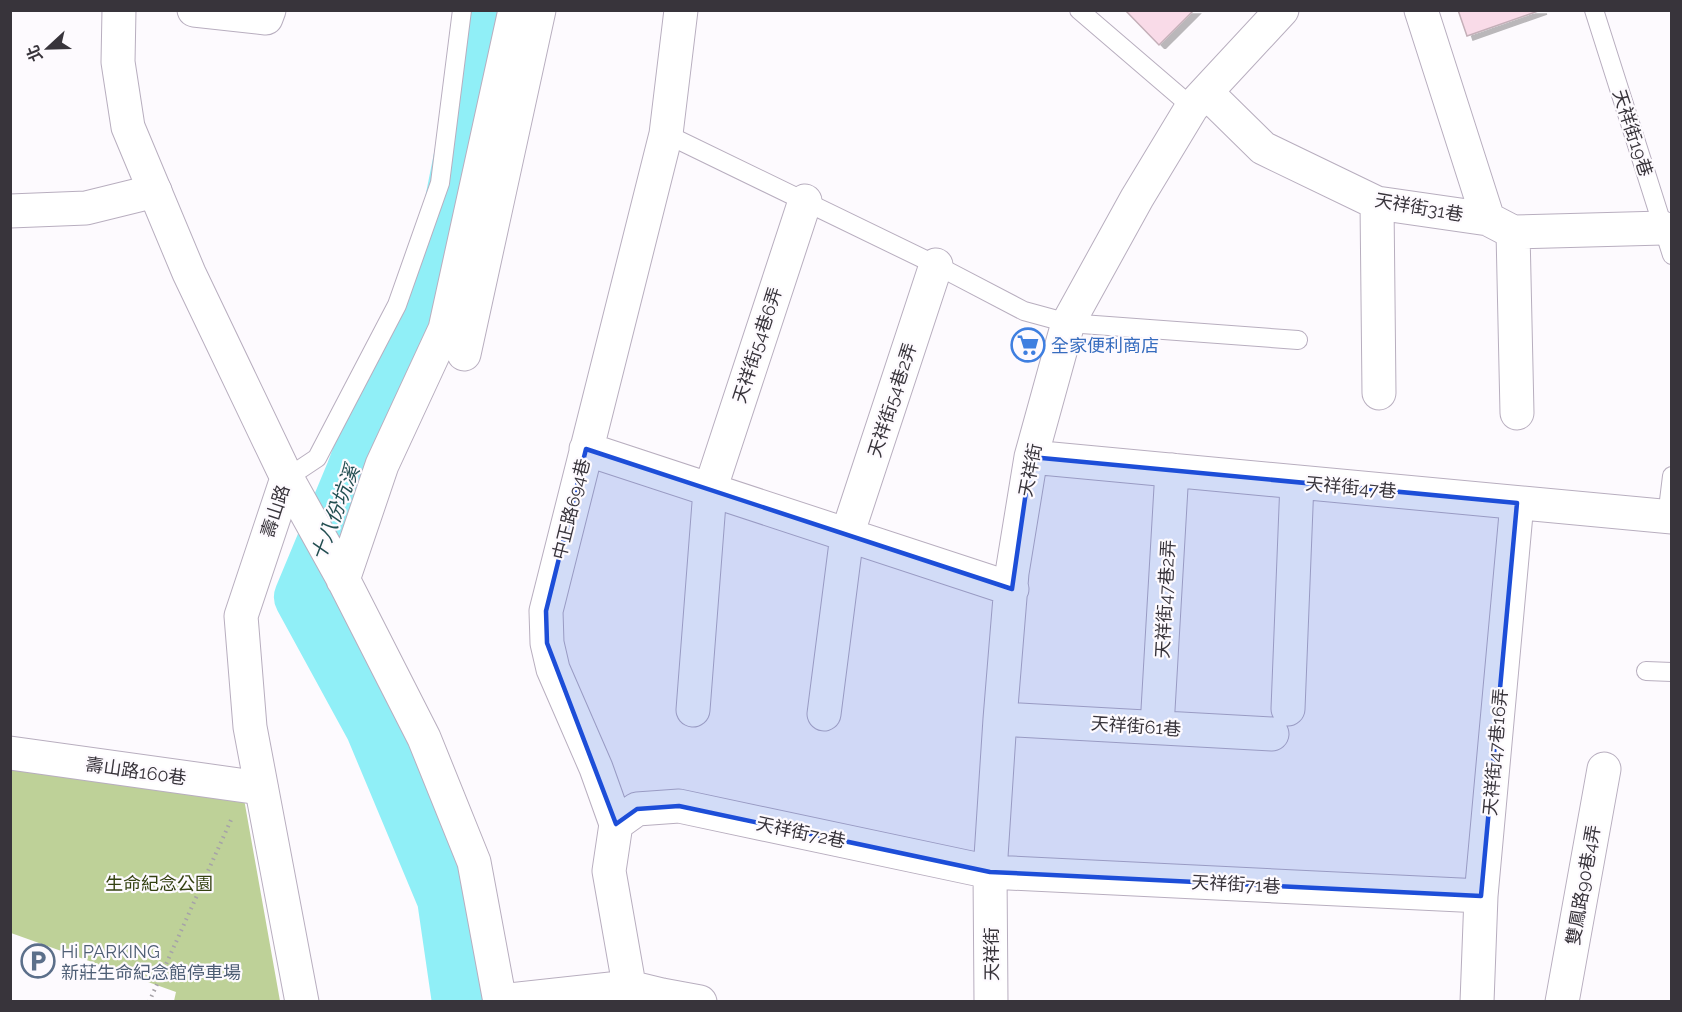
<svg xmlns="http://www.w3.org/2000/svg" width="1682" height="1012" viewBox="0 0 1682 1012" font-family="Raleway,'Noto Sans TC',sans-serif">
<style>
.green{fill:#bed198}
.lines{fill:none;stroke-linecap:round;stroke-linejoin:round}
.river{stroke:#90eff7;stroke-width:56}
.building{fill:#f9dbe8;stroke:#c4afb8;stroke-width:1.5;filter:url(#shadow)}
.lane-casing{stroke:#b8aebf;stroke-width:20}
.street-casing{stroke:#b8aebf;stroke-width:35}
.secondary-casing{stroke:#b8aebf;stroke-width:35}
.path{stroke:#a6a2a8;stroke-width:4;stroke-dasharray:1.5 4.5;stroke-linecap:butt}
.lane{stroke:#fff;stroke-width:18}
.street{stroke:#fff;stroke-width:33}
.secondary{stroke:#fff;stroke-width:33}
.marked{fill:#1d4ed8;fill-opacity:0.2;stroke:#1d4ed8;stroke-width:4.5;stroke-linejoin:round}
.labels{text-anchor:middle;dominant-baseline:central;stroke-width:4.5;stroke-linejoin:round;paint-order:stroke}
.street-label{font-size:18px;fill:#38343b;stroke:#fdfafe}
.shop-label{font-size:18px;fill:#366cbe;stroke:#fdfafe;text-anchor:start}
.park-label{font-size:18px;fill:#344111;stroke:#fdfafe}
.service-label{font-size:18px;fill:#4e5e75;stroke:#fdfafe;text-anchor:start}
.water-label{font-size:20px;font-style:italic;fill:#224e51;stroke:#fdfafe}
</style>
<defs>
<filter id="shadow"><feDropShadow dx="6" dy="4" stdDeviation="0" flood-color="#0004"/></filter>
</defs>
<rect width="100%" height="100%" fill="#fdfafe"/>
<!-- green -->
<path class="green" d="M11 763 244 799 280 1001H174L176 992 11 933Z"/>
<g class="lines">
<!-- river -->
<path class="river" d="M460 1002 445 899 373 727 302 597 354 472 449 221 491 10"/>
</g>
<!-- building -->
<path class="building" d="M1125 10H1194L1159 45Z
M1458 10H1541L1467 36Z"/>
<g class="lines">
<!-- lane casing -->
<g class="lane-casing">
<path id="lane" d="M1079 10 1192 107
M1594 10 1672 255
M666 134 936 265 1024 311 1068 323 1298 340
M287 478 317 458 397 305 440 183 462 10
M1667 517 1672 476
M1646 671 1672 672"/>
</g>
<!-- street casing -->
<g class="street-casing">
<path id="street" d="M194 10 266 18 269 10
M1421 10 1488 219
M1206 92 1263 148 1377 203 1488 219 1513 232 1663 228
M1377 203 1379 393
M10 211 86 208 155 191
M1513 232 1517 413
M464 354 539 10
M586 449 1012 589
M1031 457 1672 517
M287 478 342 577 424 738 474 862 500 1002
M343 580 382 465 445 329 515 10
M1288 709 1297 482
M693 710 710 490 805 201
M824 714 847 535 936 265
M1000 719 1272 734
M1157 727 1172 470
M10 753 261 788
M616 824 637 809 679 806 990 872 1481 896
M500 1001 629 987 662 995 700 1002
M632 1002 609 871 616 824 596 768 553 669 547 643 546 611 666 134 681 10
M991 1002 990 872 1000 719 1012 573 1031 457 1068 323 1137 198 1192 107 1282 10
M1477 1002 1481 896 1517 503
M1562 1002 1604 769"/>
</g>
<!-- secondary casing -->
<g class="secondary-casing">
<path id="secondary" d="M119 10 118 62 128 127 189 273 287 478 241 616 250 727 302 1002"/>
</g>
<!-- path -->
<path class="path" d="M149 1002 231 820 234 817"/>
<!-- lane -->
<use href="#lane" class="lane"/>
<!-- street -->
<use href="#street" class="street"/>
<!-- secondary -->
<use href="#secondary" class="secondary"/>
</g>
<!-- marked area -->
<path class="marked" d="M586 449 1012 589 1031 457 1517 503 1481 896 990 872 679 806 637 809 616 824 547 643 546 611Z"/>
<!-- icons -->
<defs>
<g id="supermarket-ring" transform="scale(1.725)"><circle r="9.5" fill="#fdfafe" stroke="#3f7fe0" stroke-width="1.5"/><path d="M-6-5.5h2.5l.6 2H6L4.5 2H-2.5L-4.4-4H-6ZM-1.5 3.2a1.3 1.3 0 1 0 .1 0ZM3 3.2a1.3 1.3 0 1 0 .1 0Z" fill="#3f7fe0"/></g>
<g id="parking-ring" transform="scale(1.725)"><circle r="9.5" fill="#fdfafe" stroke="#5c6f8a" stroke-width="1.5"/><path d="M-3.5-5.5H1a3.5 3.5 0 0 1 0 7H-1V5.5H-3.5ZM-1-3.4V-.6H.8a1.4 1.4 0 0 0 0-2.8Z" fill="#5c6f8a"/></g>
</defs>
<g fill-rule="evenodd">
<use href="#supermarket-ring" x="1028" y="345"/>
<use href="#parking-ring" x="38" y="961"/>
</g>
<g class="labels">
<!-- street labels -->
<g class="street-label">
<text transform="translate(1633 133) rotate(72)">天祥街19巷</text>
<text transform="translate(1419 207) rotate(10)">天祥街31巷</text>
<text transform="translate(757 345) rotate(-72)">天祥街54巷6弄</text>
<text transform="translate(892 400) rotate(-72)">天祥街54巷2弄</text>
<text transform="translate(1030 470) rotate(-79)">天祥街</text>
<text transform="translate(1351 487) rotate(5)">天祥街47巷</text>
<text transform="translate(571 509) rotate(-76)">中正路694巷</text>
<text transform="translate(275 511) rotate(-72)">壽山路</text>
<text transform="translate(1165 599) rotate(-87)">天祥街47巷2弄</text>
<text transform="translate(1136 726) rotate(4)">天祥街61巷</text>
<text transform="translate(1495 752) rotate(-85)">天祥街47巷16弄</text>
<text transform="translate(136 771) rotate(8)">壽山路160巷</text>
<text transform="translate(801 832) rotate(12)">天祥街72巷</text>
<text transform="translate(1236 884) rotate(3)">天祥街71巷</text>
<text transform="translate(1583 885) rotate(-80)">雙鳳路90巷4弄</text>
<text transform="translate(991 954) rotate(-90)">天祥街</text>
</g>
<!-- shop labels -->
<g class="shop-label">
<text x="1051" y="345">全家便利商店</text>
</g>
<!-- park labels -->
<g class="park-label">
<text x="159" y="883">生命紀念公園</text>
</g>
<!-- service labels -->
<g class="service-label">
<text x="61" y="951">Hi PARKING<tspan x="61" dy="21">新莊生命紀念館停車場</tspan></text>
</g>
<!-- water labels -->
<g class="water-label">
<text transform="translate(335 513) rotate(-69)">十八份坑溪</text>
</g>
</g>
<!-- border -->
<rect width="1682" height="1012" fill="none" stroke="#38343b" stroke-width="24"/>
<!-- north arrow -->
<g transform="translate(48 48) rotate(248)" stroke="#fdfafe" stroke-width="4.5" paint-order="stroke">
<path d="M0-4.5L10 22L0 15L-10 22Z" fill="#38343b"/>
<text y="-9" font-size="16" font-weight="bold" text-anchor="middle" fill="#38343b">北</text>
</g>
</svg>
